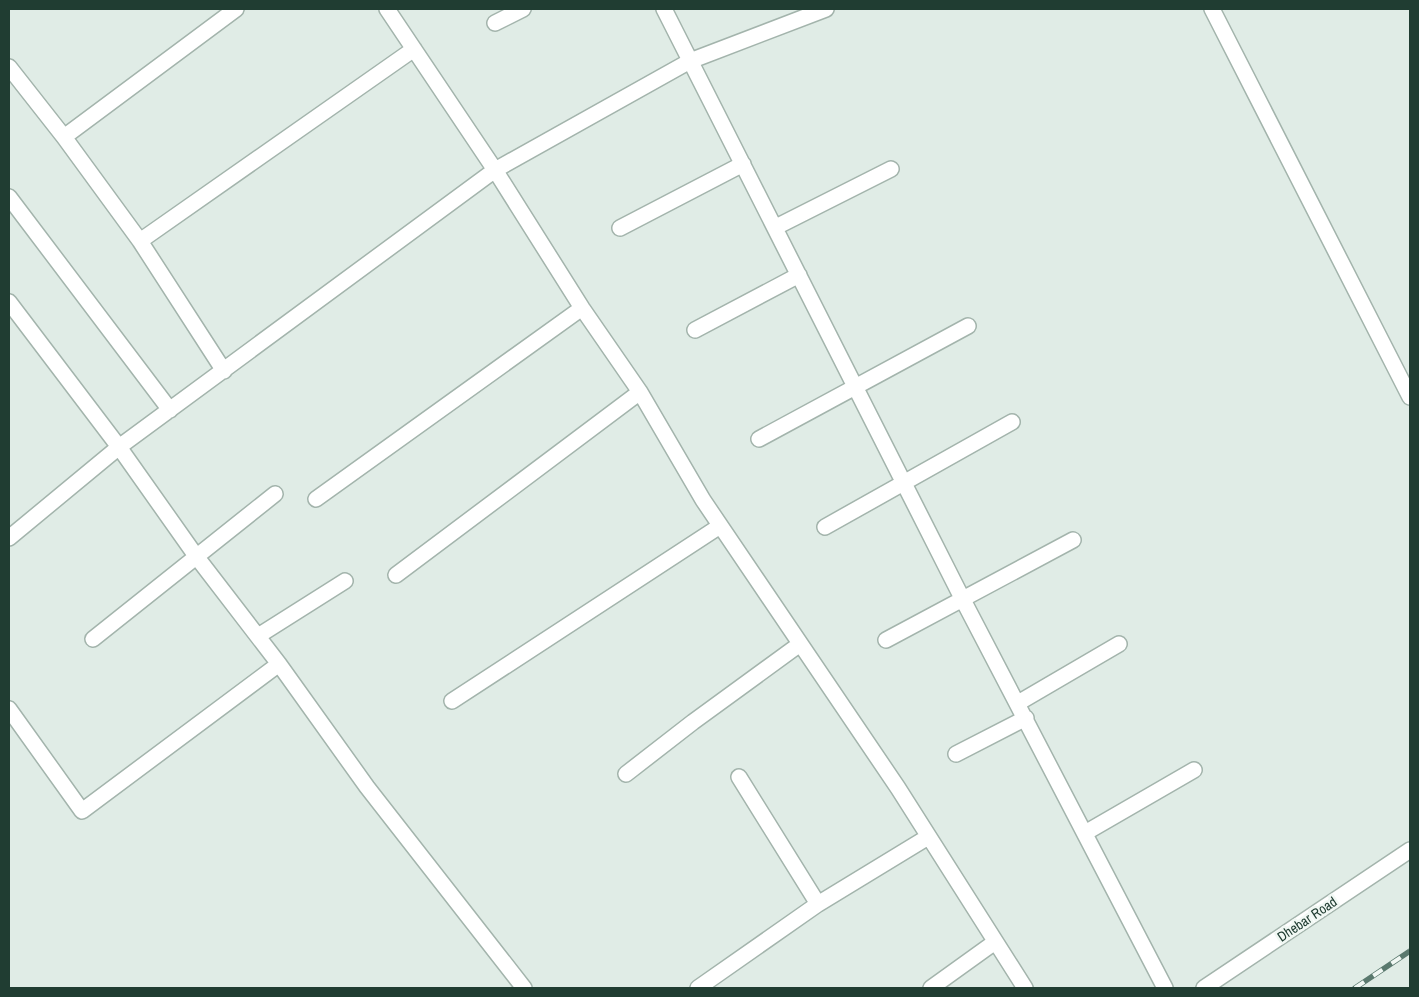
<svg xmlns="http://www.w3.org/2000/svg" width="1419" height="997" viewBox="0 0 1419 997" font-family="'Archivo Narrow',sans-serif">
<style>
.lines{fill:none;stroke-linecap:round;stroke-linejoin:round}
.minor-casing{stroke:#a3b4ac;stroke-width:18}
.minor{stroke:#fff;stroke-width:15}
.rail-casing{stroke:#5a796e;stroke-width:5.5}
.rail{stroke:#f1f8f4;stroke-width:4;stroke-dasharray:11;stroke-linecap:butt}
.labels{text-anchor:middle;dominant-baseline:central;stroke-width:5;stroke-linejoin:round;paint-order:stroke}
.street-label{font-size:14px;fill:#203d32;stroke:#f1f8f4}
</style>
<rect width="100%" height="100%" fill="#e0ece6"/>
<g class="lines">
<!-- minor casing -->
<g class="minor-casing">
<path id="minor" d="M387 9 495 170 582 308 640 392 703 500 898 788 1025 988
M664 9 962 598 1165 988
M1212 9 1410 397
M495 23 523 9
M9 67 64 137 140 241 224 371
M64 137 236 9
M9 197 170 410
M776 227 891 169
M620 228 743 164
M140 241 414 49
M9 302 119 447 196 556 279 664 367 787 524 988
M695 330 799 275
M759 439 968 326
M316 499 582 308
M825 527 1012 422
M9 538 119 447 495 170 690 61 826 9
M396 575 640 392
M258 636 345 581
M93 639 275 494
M886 640 1073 540
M452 701 720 526
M1018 703 1119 644
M9 709 82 811 279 664
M956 754 1026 718
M626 774 693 722 800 644
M739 777 818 904
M1085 833 1194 770
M698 988 818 904 928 837
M931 988 995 942
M1204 988 1410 850"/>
</g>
<!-- minor -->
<use href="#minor" class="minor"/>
<!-- rail casing -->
<g class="rail-casing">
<path id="rail" d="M1355 988 1410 951"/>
</g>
<!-- rail -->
<use href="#rail" class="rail"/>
</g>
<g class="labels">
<!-- street labels -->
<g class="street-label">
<text transform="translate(1307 919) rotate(-34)">Dhebar Road</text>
</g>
</g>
<!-- border -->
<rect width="1419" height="997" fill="none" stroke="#203d32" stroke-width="20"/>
</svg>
